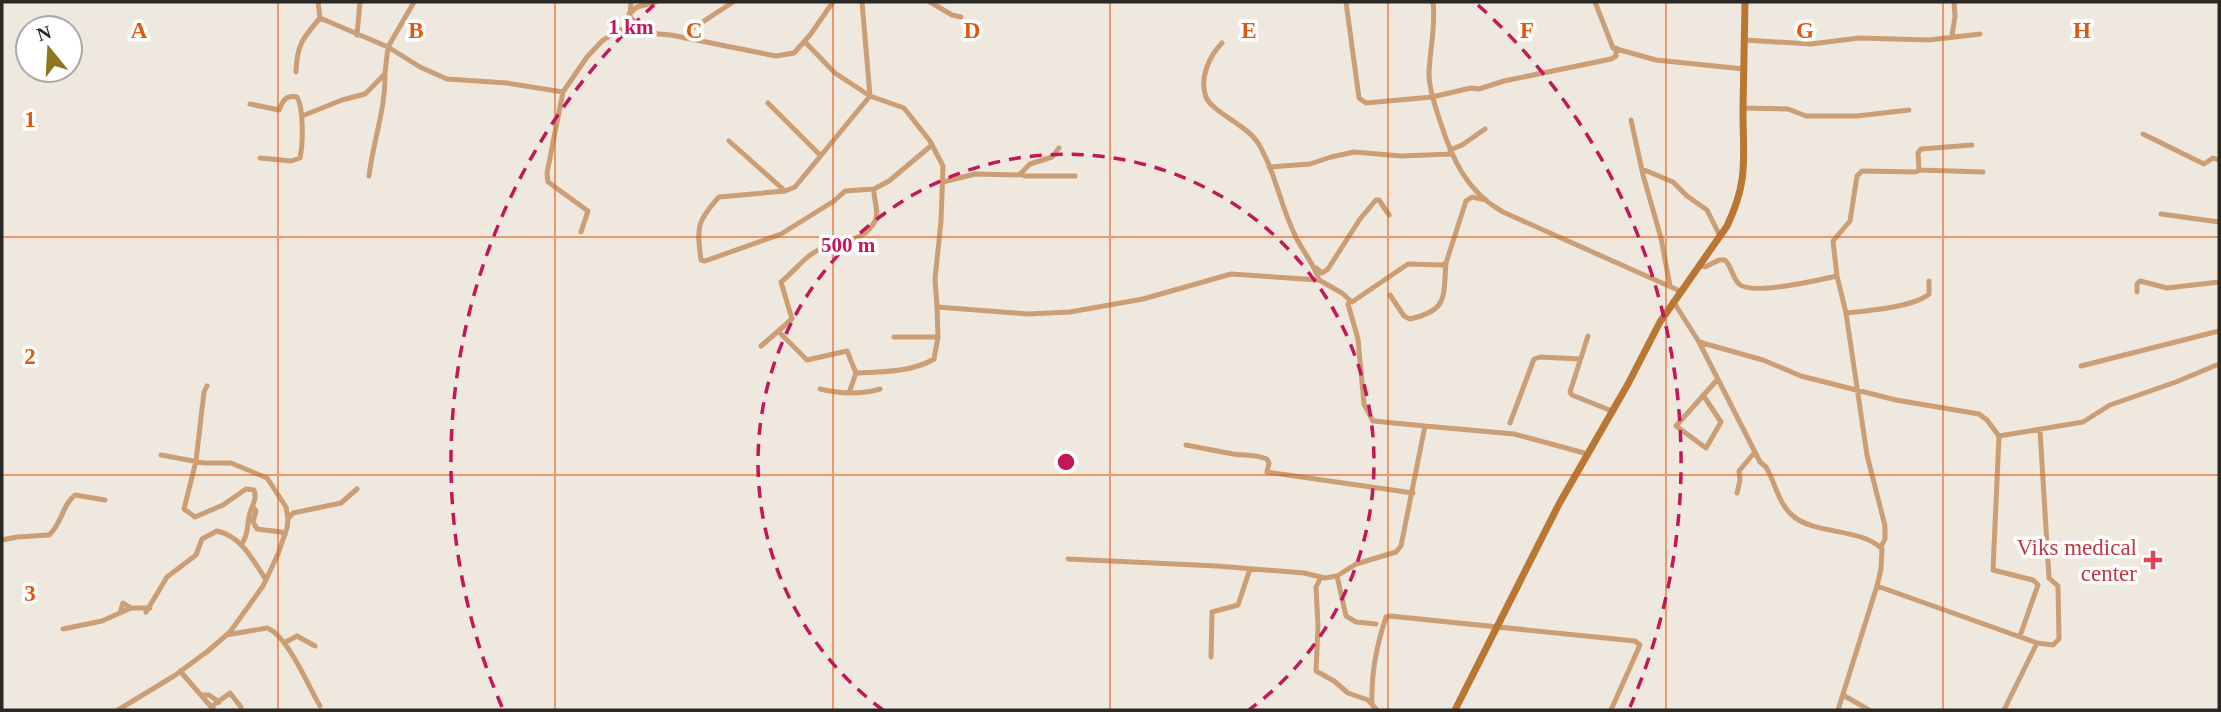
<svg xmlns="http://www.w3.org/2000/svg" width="2221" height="712" viewBox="0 0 2221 712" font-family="'Times New Roman',serif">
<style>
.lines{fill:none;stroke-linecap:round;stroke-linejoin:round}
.street{stroke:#cb9e75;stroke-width:5}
.secondary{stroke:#ba7734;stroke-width:7}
.grid{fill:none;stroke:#de570d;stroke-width:2;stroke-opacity:0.55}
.ring{fill:none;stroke:#c2185b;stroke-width:3.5;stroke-dasharray:12 9}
.health-dot{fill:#e0444e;stroke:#fff;stroke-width:2.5}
.labels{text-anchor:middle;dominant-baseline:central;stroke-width:7;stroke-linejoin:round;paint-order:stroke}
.health-label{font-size:23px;fill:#be3a42;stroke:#fff;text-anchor:end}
.grid-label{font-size:23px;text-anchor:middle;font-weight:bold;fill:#de570d;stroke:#fff;stroke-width:7;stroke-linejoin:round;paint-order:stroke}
.centre{fill:#c2185b;stroke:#fff;stroke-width:3.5}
.ring-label{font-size:21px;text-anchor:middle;font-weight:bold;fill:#c2185b;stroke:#fff;stroke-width:7;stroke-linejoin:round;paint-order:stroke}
</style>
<rect width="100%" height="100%" fill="#efe8de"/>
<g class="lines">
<!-- street -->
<path class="street" d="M631 2 630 17 644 31
M862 2 870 96 904 108 930 141 943 166 941 221 935 279 937 307 1028 314 1070 312 1143 299 1231 274 1319 280 1342 293 1352 302 1408 264 1442 265 1446 263 1466 201 1472 197 1486 200
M930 2 952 15 961 17
M1346 2 1359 98 1366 103 1432 97 1471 88 1479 89 1504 81 1611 59 1616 56V48
M1433 2C1436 26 1430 48 1429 73 1429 89 1435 105 1440 121 1452 159 1467 192 1503 212L1680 291
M1595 2 1613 48 1656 60 1744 69
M629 14 637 7 656 2
M320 18 388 47 420 67 447 79 507 83 563 92
M357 35 360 2
M1952 36 1955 16 1954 2
M685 38 692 29 733 2
M1744 40 1811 44 1859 38 1929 40 1980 34
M805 42 835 73 870 96 795 187 785 191 719 197C696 222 697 228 701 260L705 261 781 234 834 201 845 191 874 189
M1222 43C1209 56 1199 79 1206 97 1212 112 1247 125 1258 143 1275 171 1280 204 1294 233 1301 250 1314 263 1319 280
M296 72C297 45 302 39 320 18L318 2
M768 103 820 155
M250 104 279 110C283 100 286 95 297 97 304 109 303 144 300 158L291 161 260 158
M1743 108 1788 109 1806 116H1857L1909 110
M302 116 342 100 365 94 381 78 385 73 388 47 414 2
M1631 120 1643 175 1661 238 1670 286
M2143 134 2204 164 2213 158 2219 160
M729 141 785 191
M1450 150 1462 145 1485 129
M1269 167 1310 164 1331 157 1354 152 1401 156 1452 154
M1642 169 1673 182 1687 196 1707 210 1720 236
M1919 170 1983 172
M1022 172V175L1025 176H1075
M369 176C373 141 386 108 385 73
M943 182 975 174 1019 175 1030 164 1052 157 1059 148
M2161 214 2219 222
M581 232 588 211 548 182 547 173 563 92 587 57 602 41 616 32 625 28 639 30 646 33 671 35 776 56 794 53 810 35 833 2
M1699 265 1705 267 1719 260H1725C1732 267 1732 277 1739 284 1752 296 1819 280 1837 276
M1316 268 1322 273 1328 269 1360 219 1376 200H1379L1389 215
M1929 281V294C1914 307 1867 311 1846 313L1837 276 1833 241 1850 221 1857 176 1862 171 1916 172 1919 170 1918 153 1921 149 1972 145
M2137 292V284L2140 281 2167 288 2219 282
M1390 295 1404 316 1410 319C1449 310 1443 297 1446 263
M1350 301 1348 304 1358 339 1364 404 1373 421 1425 426
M1673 301 1699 342 1763 360 1801 376 1896 400 1979 414 1987 420 1999 436 2083 422 2110 405 2176 382 2219 364
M1846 313 1867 455 1885 526V539L1881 547
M779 332 807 360 847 351 856 373
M1588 336 1570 392 1572 395 1612 411
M894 337H938
M1699 342 1760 462 1766 467C1775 482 1779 505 1793 516 1815 535 1862 528 1882 549L1881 569 1877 586 1838 710
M761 346 792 319 781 282C795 271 806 254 823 248 843 240 864 242 875 221 880 212 873 199 874 189L889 181 932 145
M2081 366 2219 331
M207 386 204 392 196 461 184 509 195 517 223 505 246 489 254 490C258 501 250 507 249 517 247 528 248 535 241 545
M820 389C841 394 860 395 880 389
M849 393 856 373C880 372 913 372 934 359L938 337 937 307
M1703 395 1721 422 1706 448 1676 426 1717 380
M1510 423 1534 359 1540 357 1580 359
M1999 436 1993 570 2033 580 2038 585 2020 636
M1186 445C1202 448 1217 451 1233 454 1246 456 1252 454 1267 459L1269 463 1267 472 1413 493
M1737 493 1740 480 1739 471 1755 452
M253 507 256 511 253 522 257 529 281 532 285 535
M288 519 293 513 341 503 357 489
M2 540 17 537 49 535C62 524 62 505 75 495L105 500
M1068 559 1217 566 1304 573 1325 578 1337 576 1356 564 1396 552 1401 546 1425 426 1514 434 1588 454
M1337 576 1346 616 1356 622 1376 624
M1321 577 1316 587 1318 626 1316 671 1334 681 1348 693 1368 700 1377 710
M1877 586 2037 643 2004 710
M146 612 167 577 196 555 202 539 217 531C241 536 253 560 266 580
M120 613 123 603 131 608
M63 629 102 621 131 608H150
M226 635 267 628C288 636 308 686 320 706
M284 643 297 636 315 646
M2037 643 2053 645 2059 639 2058 586 2049 578 2040 430
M1211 657 1212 612 1238 605 1250 569
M180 671 214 710
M201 695H209L219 702
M1843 695 1869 710
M1372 703C1371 675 1377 644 1386 617L1390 616 1635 641 1640 645 1611 710
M211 707 230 693 241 707
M118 710 174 676 208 651 230 632 263 586 278 554 287 528 288 519 286 507 267 478 231 463H204L161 455"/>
<!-- secondary -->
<path class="secondary" d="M1455 710 1559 504 1628 384 1660 322 1727 226C1749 180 1743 158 1743 110 1744 74 1744 38 1745 2"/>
</g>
<!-- grid -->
<path class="grid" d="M278 2V710M555 2V710M833 2V710M1110 2V710M1388 2V710M1666 2V710M1943 2V710M2 237H2219M2 475H2219"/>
<!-- distance rings -->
<g class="ring">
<path d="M883 710A308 308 0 1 1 1249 710"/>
<path d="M502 707A615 615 0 0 1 654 5M1478 5A615 615 0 0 1 1630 707"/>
</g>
<!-- markers -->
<path class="health-dot" d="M2149.5 549.5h7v7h7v7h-7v7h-7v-7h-7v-7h7z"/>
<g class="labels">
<!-- health labels -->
<g class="health-label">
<text x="2137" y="547">Viks medical<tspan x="2137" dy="26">center</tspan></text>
</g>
</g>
<g class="grid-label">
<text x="139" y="38">A</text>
<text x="416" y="38">B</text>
<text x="694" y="38">C</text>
<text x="972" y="38">D</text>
<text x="1249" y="38">E</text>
<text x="1527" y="38">F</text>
<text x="1805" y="38">G</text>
<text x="2082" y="38">H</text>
<text x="30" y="127">1</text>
<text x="30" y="364">2</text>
<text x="30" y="601">3</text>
</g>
<circle cx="1066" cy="462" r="10" class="centre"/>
<g class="ring-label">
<text x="631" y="34">1 km</text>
<text x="848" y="252">500 m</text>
</g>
<!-- border -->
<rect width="2221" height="712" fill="none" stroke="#2a2824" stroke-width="7"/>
<!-- north arrow -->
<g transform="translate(49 49) rotate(342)"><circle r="33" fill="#ffffff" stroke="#aaa9a7" stroke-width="2"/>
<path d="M0-5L12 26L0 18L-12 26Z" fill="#8e771c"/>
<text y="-10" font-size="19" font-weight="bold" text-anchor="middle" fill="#2a2824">N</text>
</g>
</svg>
